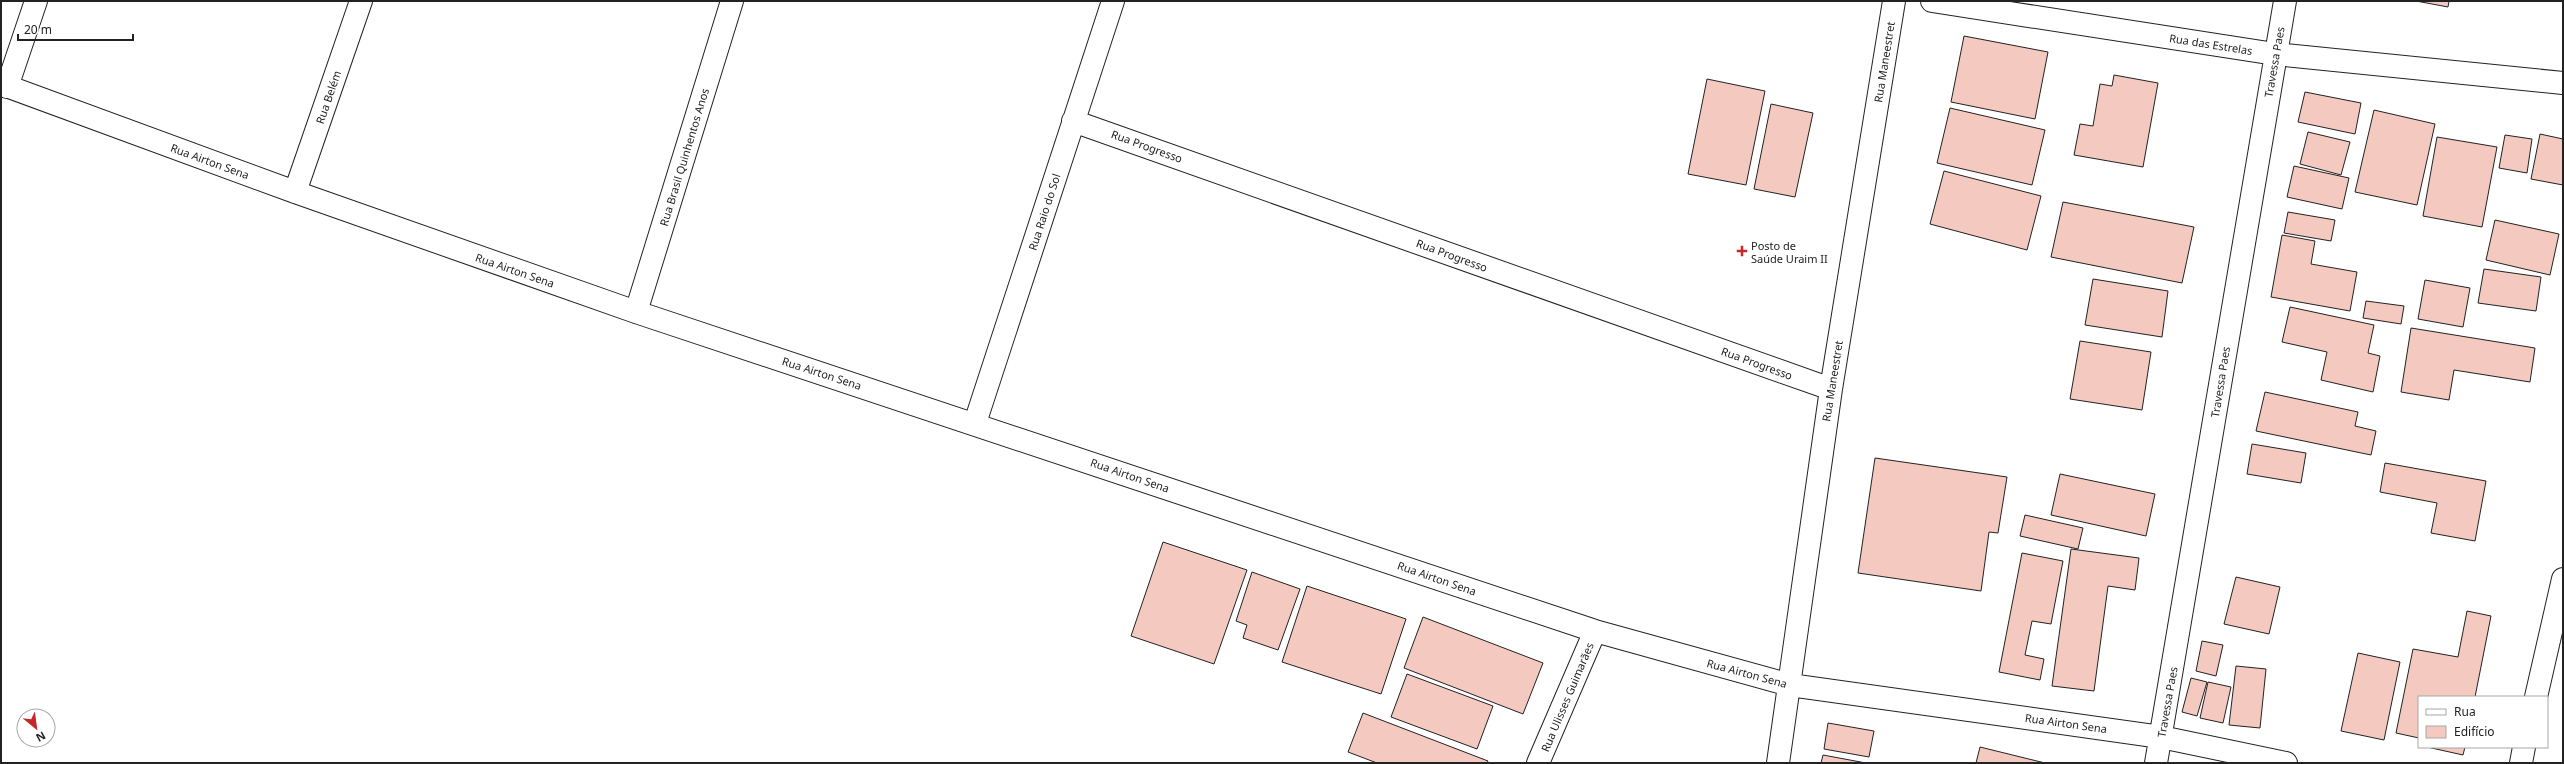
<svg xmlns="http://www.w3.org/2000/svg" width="2564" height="764" viewBox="0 0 2564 764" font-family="'Noto Sans',sans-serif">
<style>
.building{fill:#f3c9c0;stroke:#222}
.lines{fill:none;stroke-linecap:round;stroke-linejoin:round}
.street-casing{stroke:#222;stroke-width:24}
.street{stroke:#fff;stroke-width:22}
.poi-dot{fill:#c62828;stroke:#fff;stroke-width:1.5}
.labels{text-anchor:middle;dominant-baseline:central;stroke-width:3;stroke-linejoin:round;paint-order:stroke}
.street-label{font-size:11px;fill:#222;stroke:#fff}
.poi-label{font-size:11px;fill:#222;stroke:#fff;text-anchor:start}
</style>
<rect width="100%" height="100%" fill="#fff"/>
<!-- building -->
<path class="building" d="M2416 1H2449L2448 7Z
M1964 36 2048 52 2035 119 1951 102Z
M2114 75 2158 83 2143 167 2074 155 2080 124 2093 126 2100 84 2112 86Z
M1707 79 1765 91 1746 185 1688 174Z
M2305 92 2361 103 2355 134 2298 122Z
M1771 104 1813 113 1795 197 1754 189Z
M1950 108 2045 130 2032 185 1937 163Z
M2374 110 2435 124 2417 205 2355 192Z
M2308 132 2350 142 2341 175 2300 164Z
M2540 134 2563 139V185L2531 179Z
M2505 135 2532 139 2527 173 2499 168Z
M2437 137 2497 147 2482 227 2423 216Z
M2294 166 2349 178 2342 209 2287 197Z
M1944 171 2041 196 2027 250 1930 224Z
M2063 202 2194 227 2182 283 2051 257Z
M2288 212 2335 220 2331 241 2284 233Z
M2495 220 2559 234 2550 275 2486 260Z
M2282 235 2315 241 2311 264 2357 272 2350 311 2271 297Z
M2484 269 2541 277 2536 311 2478 303Z
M2093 279 2168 291 2162 337 2085 325Z
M2425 280 2470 288 2463 327 2418 319Z
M2366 301 2404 306 2401 324 2363 318Z
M2290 307 2374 325 2368 353 2380 356 2373 392 2321 380 2327 352 2282 342Z
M2411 328 2535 348 2530 382 2454 370 2449 400 2401 392Z
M2080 341 2151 352 2142 410 2070 399Z
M2265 392 2358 412 2355 426 2376 431 2371 455 2256 431Z
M2252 444 2306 453 2301 483 2247 474Z
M1875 458 2007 477 1998 533 1989 532 1981 591 1858 573Z
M2385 463 2486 481 2475 541 2431 533 2437 503 2380 492Z
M2060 474 2155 494 2146 536 2051 515Z
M2025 515 2083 528 2078 549 2020 536Z
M1163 542 1247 570 1214 664 1131 636Z
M2071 549 2139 558 2135 590 2108 586 2094 691 2052 686Z
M2022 553 2063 561 2051 624 2032 621 2025 655 2044 659 2040 680 1999 672Z
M1252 572 1300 589 1278 650 1243 638 1247 625 1236 621Z
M2236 577 2280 587 2269 634 2224 624Z
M1307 586 1406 619 1381 694 1282 662Z
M2467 611 2491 616 2475 697H2419V738L2396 733 2413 649 2458 657Z
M1423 617 1543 663 1523 714 1404 668Z
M2202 641 2223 645 2216 676 2196 671Z
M2358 653 2400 662 2384 740 2341 731Z
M2236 666 2266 669 2260 728 2229 725Z
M1407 674 1493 706 1477 749 1391 717Z
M2191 678 2207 682 2197 716 2182 712Z
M2208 682 2231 687 2223 723 2200 718Z
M1363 713 1488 761 1487 763H1377L1348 752Z
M1828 723 1874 731 1869 757 1824 749Z
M1980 747 2045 763H1976Z
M2427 747H2465L2463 755Z
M1823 755 1866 763H1821Z"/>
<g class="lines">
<!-- street casing -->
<g class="street-casing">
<path id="street" d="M1932 1 2275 54 2563 83
M1 84 295 192 636 312 1595 631 1790 685 2161 737 2286 763
M7 87 36 1
M1073 121 1831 389
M295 192 361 1
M636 312 732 1
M975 423 1113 1
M2536 697 2563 579
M1538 763 1595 631
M1778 763 1831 389 1894 1
M2156 763 2285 1
M2521 763 2524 747"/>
</g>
<!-- street -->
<use href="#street" class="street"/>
</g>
<!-- markers -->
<path class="poi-dot" d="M1740 245h4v4h4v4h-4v4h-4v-4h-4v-4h4z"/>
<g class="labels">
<!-- street labels -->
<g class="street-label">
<text transform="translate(2211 44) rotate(9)">Rua das Estrelas</text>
<text transform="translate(1884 62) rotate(-81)">Rua Maneestret</text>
<text transform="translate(2274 62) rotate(-80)">Travessa Paes</text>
<text transform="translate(328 97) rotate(-71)">Rua Belém</text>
<text transform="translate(1147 146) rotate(20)">Rua Progresso</text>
<text transform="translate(684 157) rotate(-73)">Rua Brasil Quinhentos Anos</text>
<text transform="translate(210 161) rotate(20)">Rua Airton Sena</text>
<text transform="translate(1044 212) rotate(-72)">Rua Raio do Sol</text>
<text transform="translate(1452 255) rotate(20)">Rua Progresso</text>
<text transform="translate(515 270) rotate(19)">Rua Airton Sena</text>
<text transform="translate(1757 363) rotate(20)">Rua Progresso</text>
<text transform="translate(822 373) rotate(18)">Rua Airton Sena</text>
<text transform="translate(1832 381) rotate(-81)">Rua Maneestret</text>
<text transform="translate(2220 382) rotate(-81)">Travessa Paes</text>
<text transform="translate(1130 475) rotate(19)">Rua Airton Sena</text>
<text transform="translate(1437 578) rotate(19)">Rua Airton Sena</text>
<text transform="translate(1747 673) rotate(15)">Rua Airton Sena</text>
<text transform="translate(1567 697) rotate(-67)">Rua Ulisses Guimarães</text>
<text transform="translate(2167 702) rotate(-80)">Travessa Paes</text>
<text transform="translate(2066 723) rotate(8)">Rua Airton Sena</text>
</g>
<!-- poi labels -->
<g class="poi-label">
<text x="1751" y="245">Posto de<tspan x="1751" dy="13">Saúde Uraim II</tspan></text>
</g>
</g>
<!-- border -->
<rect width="2564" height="764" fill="none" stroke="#222222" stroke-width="4"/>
<!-- legend -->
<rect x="2418" y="696" width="130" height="52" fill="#ffffff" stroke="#a7a7a7"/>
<rect x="2426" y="709" width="20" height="6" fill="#ffffff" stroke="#a7a7a7"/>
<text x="2454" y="716" font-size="12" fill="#222222">Rua</text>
<rect x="2426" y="726" width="20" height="12" fill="#f3c9c0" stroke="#a7a7a7"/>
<text x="2454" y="736" font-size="12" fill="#222222">Edifício</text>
<!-- north arrow -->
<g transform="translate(36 728) rotate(151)"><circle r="19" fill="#ffffff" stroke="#a7a7a7"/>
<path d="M0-3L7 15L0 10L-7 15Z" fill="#c62828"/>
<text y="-6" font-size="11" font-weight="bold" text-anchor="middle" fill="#222222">N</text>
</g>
<!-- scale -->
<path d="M18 34v6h115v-6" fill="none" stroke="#222222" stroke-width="2"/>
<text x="24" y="34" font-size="12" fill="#222222" stroke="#ffffff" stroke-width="3" paint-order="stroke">20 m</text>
</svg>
